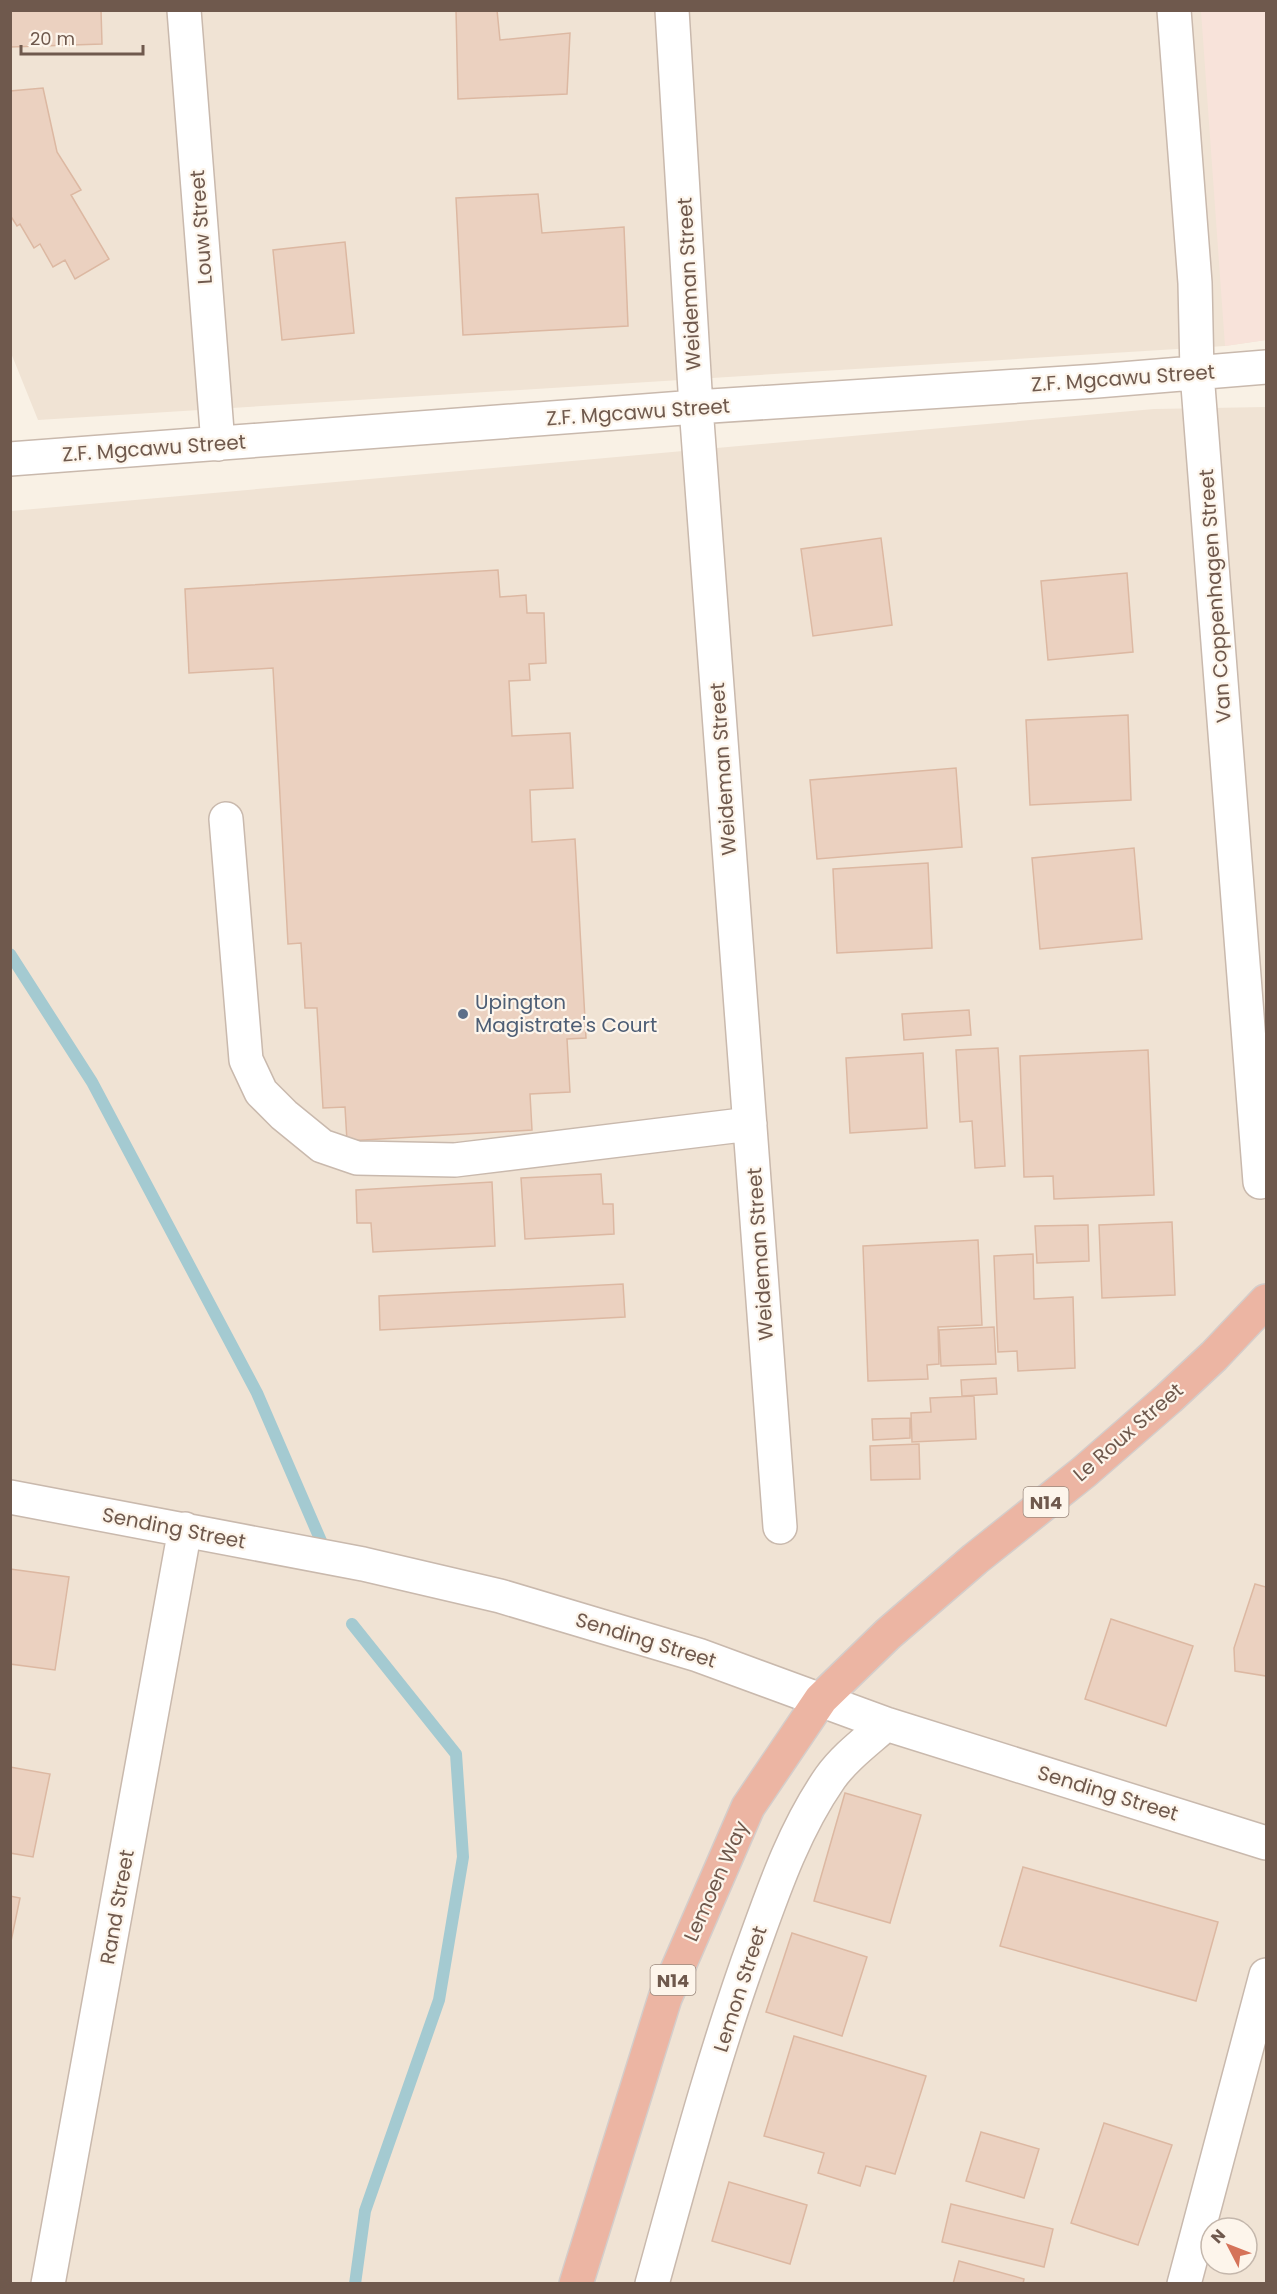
<svg xmlns="http://www.w3.org/2000/svg" width="1277" height="2294" viewBox="0 0 1277 2294" font-family="Poppins,sans-serif">
<style>
.residential{fill:#f0e3d4;fill-rule:evenodd}
.commercial{fill:#f8e3da}
.lines{fill:none;stroke-linecap:round;stroke-linejoin:round}
.stream{stroke:#a4cad1;stroke-width:12}
.building{fill:#ebd1c0;stroke:#dcb8a2;stroke-width:1.5}
.minor-casing{stroke:#c9b9ad;stroke-width:36}
.highway-casing{stroke:#d4cdca;stroke-width:36}
.minor{stroke:#fff;stroke-width:33}
.highway{stroke:#ecb5a3;stroke-width:33}
.service-dot{fill:#5c6f8a;stroke:#fdf5eb;stroke-width:2}
.labels{text-anchor:middle;dominant-baseline:central;stroke-width:4.5;stroke-linejoin:round;paint-order:stroke}
.shield{fill:#fdf5eb;stroke:#9a887c;stroke-width:1.5}
.shield-label{font-size:18px;font-weight:bold;fill:#6f594d}
.street-label{font-size:20px;fill:#6f594d;stroke:#fdf5eb}
.service-label{font-size:20px;fill:#4e5e75;stroke:#fdf5eb;text-anchor:start}
</style>
<rect width="100%" height="100%" fill="#f9f1e5"/>
<!-- residential -->
<path class="residential" d="M10 11H1266V340L1225 346 38 420 11 353Z
M1266 407V2283L11 2284V511L1154 409ZM1211 2228H1247V2264H1211Z"/>
<!-- commercial -->
<path class="commercial" d="M1201 11H1266V340L1225 346Z"/>
<g class="lines">
<!-- stream -->
<path class="stream" d="M10 954 92 1082 257 1393 324 1548
M352 1624 456 1754 463 1857 439 2000 365 2211 355 2284"/>
</g>
<!-- building -->
<path class="building" d="M10 10H101L102 44 10 47Z
M456 10H497L500 40 570 33 567 94 458 99Z
M43 88 57 152 81 190 71 195 109 259 75 279 65 260 53 267 40 244 34 248 20 224 17 226 10 215V91Z
M538 194 542 233 624 227 628 326 463 335 456 198Z
M345 242 354 333 282 340 273 250Z
M881 538 892 625 813 636 801 549Z
M498 570 500 597 526 595 527 613H544L546 663 529 664 530 680 509 681 512 736 570 733 573 788 530 790 532 842 575 839 586 1038 567 1039 570 1092 530 1094 532 1130 347 1141 345 1107 323 1108 317 1008H305L301 943 288 944 273 668 189 673 185 589Z
M1127 573 1133 652 1048 660 1041 581Z
M1128 715 1131 800 1030 805 1026 720Z
M956 768 962 847 817 859 810 780Z
M1134 848 1142 939 1040 949 1032 858Z
M928 863 932 948 837 953 833 869Z
M969 1010 971 1035 904 1040 902 1014Z
M998 1048 1005 1166 975 1168 972 1121 960 1122 956 1050Z
M1148 1050 1154 1195 1054 1199 1053 1176 1024 1177 1020 1056Z
M923 1053 927 1128 850 1133 846 1058Z
M601 1174 603 1204H613L614 1234 525 1239 521 1178Z
M492 1182 495 1246 373 1252 371 1223H357L356 1190Z
M1172 1222 1175 1295 1102 1298 1099 1225Z
M1088 1225 1089 1261 1037 1263 1035 1226Z
M978 1240 982 1325 938 1327 939 1364 927 1365 928 1379 868 1381 863 1246Z
M1033 1254 1034 1299 1073 1297 1075 1368 1018 1371 1017 1351 998 1352 994 1256Z
M623 1284 625 1317 380 1330 379 1296Z
M994 1327 996 1364 941 1366 939 1330Z
M996 1378 997 1394 962 1396 961 1380Z
M974 1396 976 1439 912 1442 911 1413 931 1412 930 1398Z
M910 1418V1438L873 1440 872 1419Z
M919 1444 920 1479 871 1480 870 1446Z
M10 1569 69 1577 55 1670 10 1664Z
M1255 1584 1266 1587V1676L1235 1671 1234 1648Z
M1111 1619 1193 1646 1166 1726 1085 1699Z
M10 1767 50 1774 33 1857 10 1853Z
M845 1793 921 1815 890 1923 814 1901Z
M1023 1867 1218 1922 1196 2001 1000 1946Z
M10 1896 20 1898 10 1946Z
M792 1933 867 1957 842 2036 766 2012Z
M794 2036 926 2076 895 2174 866 2166 860 2186 818 2173 824 2153 764 2136Z
M1104 2123 1172 2145 1138 2245 1071 2223Z
M981 2132 1039 2149 1024 2198 966 2181Z
M729 2182 807 2205 790 2264 712 2241Z
M951 2204 1053 2229 1044 2267 942 2242Z
M959 2261 1024 2279 1023 2284H953Z"/>
<g class="lines">
<!-- minor casing -->
<g class="minor-casing">
<path id="minor" d="M184 10 218 444
M672 10 696 407 780 1527
M1174 10 1195 283 1197 373 1260 1182
M10 459 696 407 1097 381 1266 367
M226 819 246 1060 261 1092 284 1115 322 1146 357 1158 455 1160 750 1124
M10 1497 363 1564 500 1596 698 1655 886 1724 1266 1843
M48 2284 185 1529
M652 2284C684 2168 715 2051 756 1939 776 1883 796 1827 830 1778 845 1757 867 1741 886 1724
M1184 2284 1266 1975"/>
</g>
<!-- highway casing -->
<g class="highway-casing">
<path id="highway" d="M576 2284 665 1998 748 1807 821 1699 888 1634 975 1559 1084 1472 1169 1398 1214 1356 1266 1301"/>
</g>
<!-- minor -->
<use href="#minor" class="minor"/>
<!-- highway -->
<use href="#highway" class="highway"/>
</g>
<!-- markers -->
<circle class="service-dot" cx="463" cy="1014" r="6"/>
<g class="labels">
<!-- shield labels -->
<g class="shield">
<rect x="1023.5" y="1487" width="45" height="30" rx="4.5"/>
<rect x="650.5" y="1965" width="45" height="30" rx="4.5"/>
</g>
<g class="shield-label">
<text x="1046" y="1502">N14</text>
<text x="673" y="1980">N14</text>
</g>
<!-- street labels -->
<g class="street-label">
<text transform="translate(201 227) rotate(-94)">Louw Street</text>
<text transform="translate(689 284) rotate(-93)">Weideman Street</text>
<text transform="translate(1123 378) rotate(-4)">Z.F. Mgcawu Street</text>
<text transform="translate(638 412) rotate(-4)">Z.F. Mgcawu Street</text>
<text transform="translate(154 448) rotate(-4)">Z.F. Mgcawu Street</text>
<text transform="translate(1215 596) rotate(-94)">Van Coppenhagen Street</text>
<text transform="translate(723 769) rotate(-94)">Weideman Street</text>
<text transform="translate(760 1254) rotate(-94)">Weideman Street</text>
<text transform="translate(1128 1432) rotate(-41)">Le Roux Street</text>
<text transform="translate(174 1528) rotate(11)">Sending Street</text>
<text transform="translate(646 1640) rotate(17)">Sending Street</text>
<text transform="translate(1108 1793) rotate(17)">Sending Street</text>
<text transform="translate(716 1881) rotate(-66)">Lemoen Way</text>
<text transform="translate(117 1907) rotate(-80)">Rand Street</text>
<text transform="translate(740 1989) rotate(-72)">Lemon Street</text>
</g>
<!-- service labels -->
<g class="service-label">
<text x="475" y="1002">Upington<tspan x="475" dy="23">Magistrate's Court</tspan></text>
</g>
</g>
<!-- border -->
<rect width="1277" height="2294" fill="none" stroke="#6f594d" stroke-width="24"/>
<!-- north arrow -->
<g transform="translate(1229 2246) rotate(312)"><circle r="28" fill="#fdf5eb" stroke="#c4b7ac" stroke-width="1.5"/>
<path d="M0-4.5L10 22L0 15L-10 22Z" fill="#d57359"/>
<text y="-9" font-size="16" font-weight="bold" text-anchor="middle" fill="#6f594d">N</text>
</g>
<!-- scale -->
<path d="M21 45v9h122v-9" fill="none" stroke="#6f594d" stroke-width="3"/>
<text x="30" y="45" font-size="18" fill="#6f594d" stroke="#fdf5eb" stroke-width="4.5" paint-order="stroke">20 m</text>
</svg>
